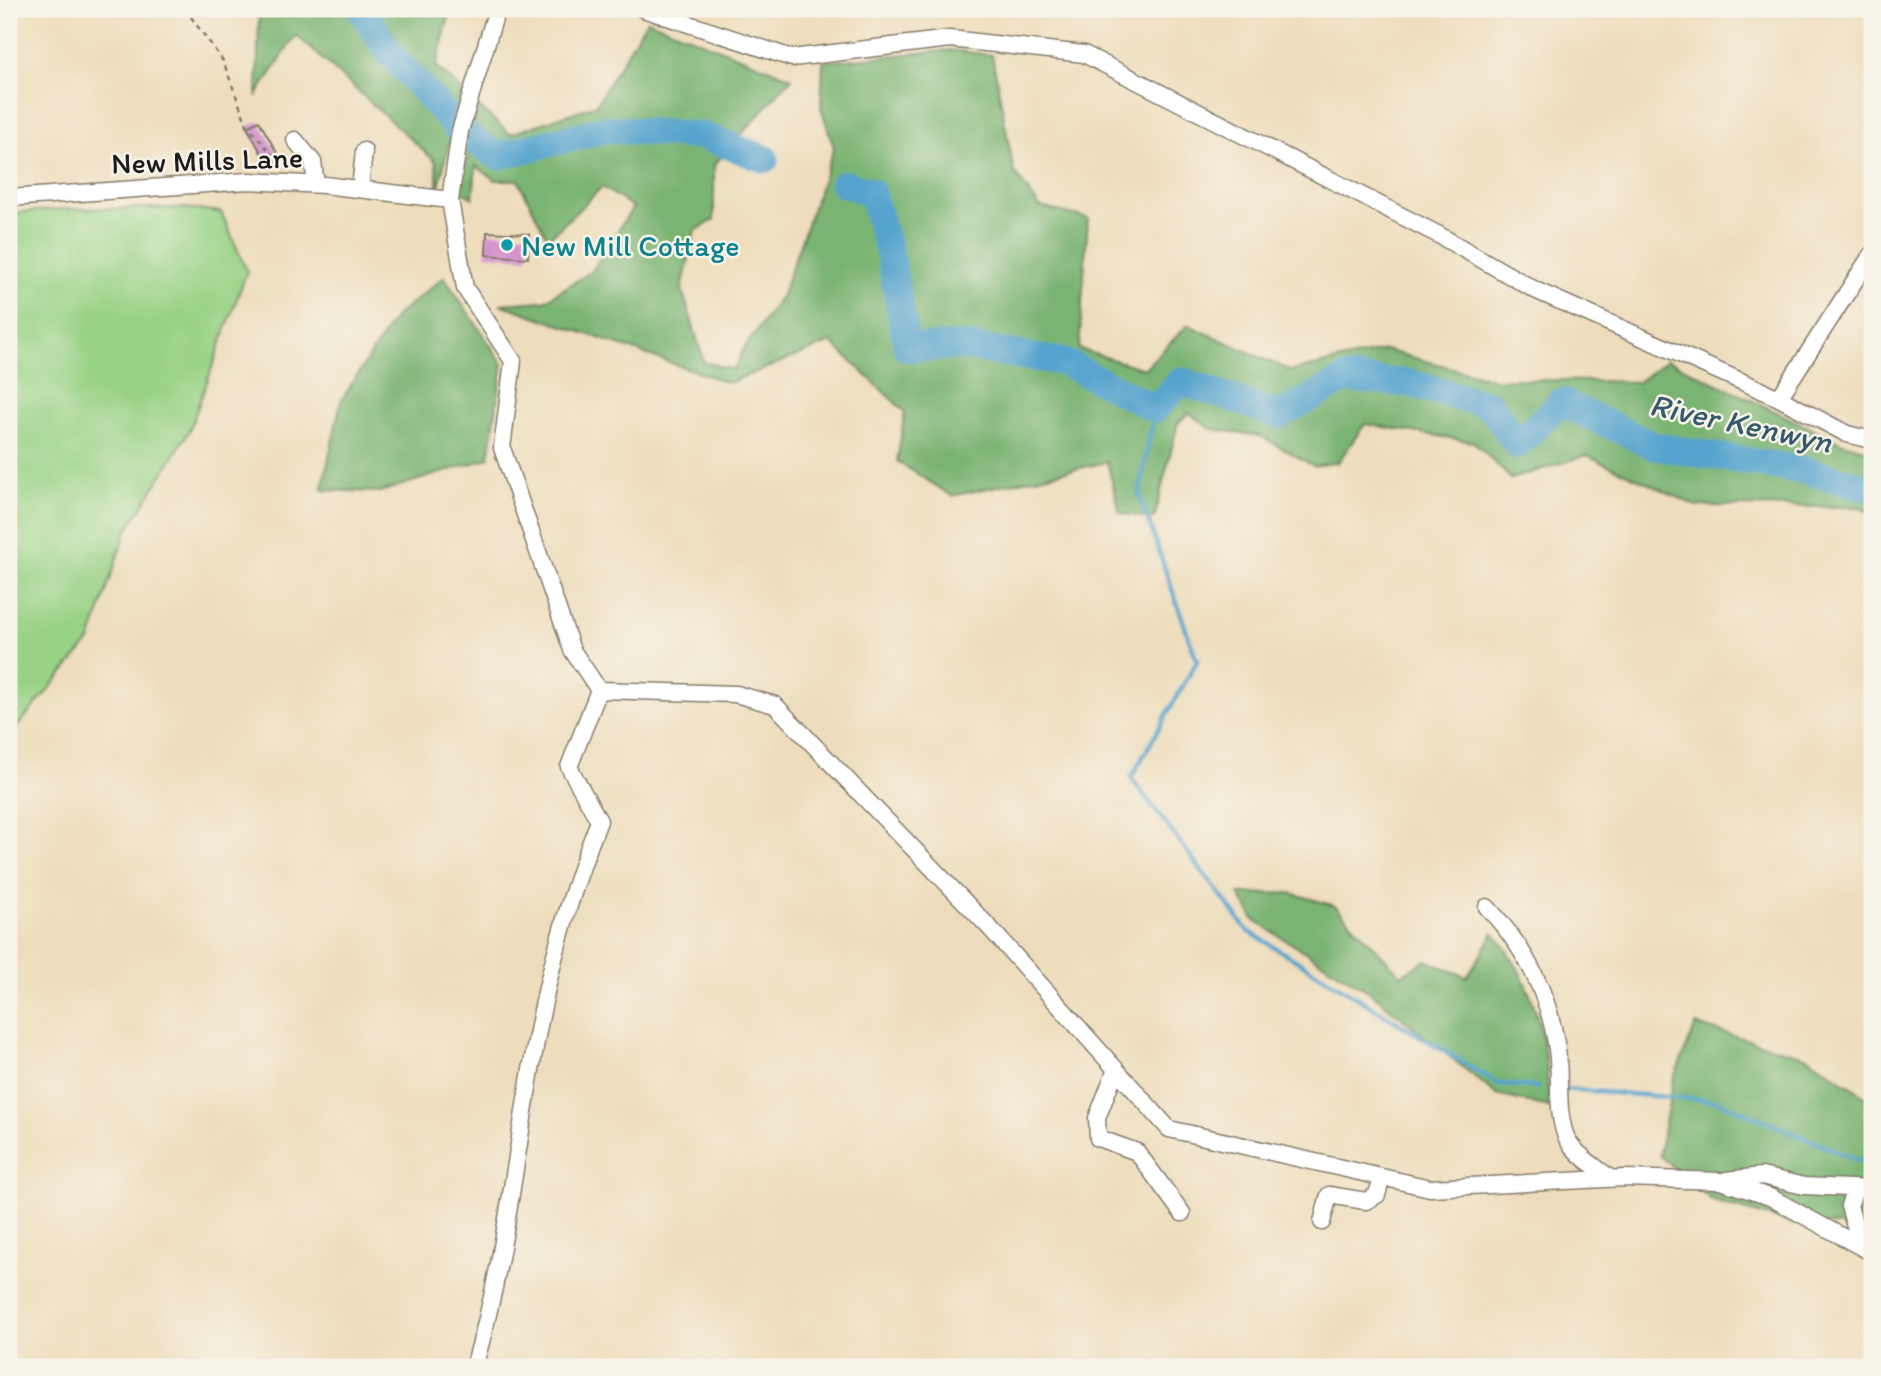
<svg xmlns="http://www.w3.org/2000/svg" width="1881" height="1376" viewBox="0 0 1881 1376" font-family="Itim,sans-serif">
<style>
.green{fill:#98d285;stroke:#5a7750;stroke-width:2}
.forest{fill:#7ab472;stroke:#4b6847;stroke-width:2}
.lines{fill:none;stroke-linecap:round;stroke-linejoin:round}
.stream{stroke:#54a3ce;stroke-width:4.5}
.river{stroke:#54a3ce;stroke-width:28}
.building{fill:#d594cf}
.minor-casing{stroke:#857c6c;stroke-width:19}
.path{stroke:#857c6c;stroke-width:2.5;stroke-dasharray:5 5;stroke-linecap:butt}
.minor{stroke:#fff;stroke-width:16}
.culture-dot{fill:#0f9aa8;stroke:#f7f3e8;stroke-width:2.5}
.labels{text-anchor:middle;dominant-baseline:central;stroke-width:5;stroke-linejoin:round;paint-order:stroke}
.street-label{font-size:30px;fill:#1c1c1c;stroke:#f7f3e8}
.culture-label{font-size:30px;fill:#0d838f;stroke:#f7f3e8;text-anchor:start}
.water-label{font-size:32px;font-style:italic;fill:#35596c;stroke:#f7f3e8}
</style>
<rect width="100%" height="100%" fill="#f7f3e8"/>
<filter id="ink" filterUnits="userSpaceOnUse"><feTurbulence type="fractalNoise" baseFrequency=".0143" numOctaves="2"/><feDisplacementMap in="SourceGraphic" scale="14" xChannelSelector="R" yChannelSelector="G"/><feConvolveMatrix kernelMatrix="1 2 1 2 8 2 1 2 1" color-interpolation-filters="sRGB"/></filter>
<filter id="wash" filterUnits="userSpaceOnUse"><feTurbulence type="fractalNoise" baseFrequency=".00686" numOctaves="4" result="noise"/><feDisplacementMap in="SourceGraphic" scale="28" xChannelSelector="R" yChannelSelector="G"/><feGaussianBlur stdDeviation="1.57" result="paint"/><feColorMatrix in="noise" values="0 0 0 0 0 0 0 0 0 0 0 0 0 0 0 0 0 1.4 0 .05"/><feComposite in="paint" operator="in"/></filter>
<g filter="url(#wash)">
<rect width="100%" height="100%" fill="#eeddbc"/>
<!-- green -->
<path class="green" d="M185 208 221 212 247 271 189 431 125 534 90 641 9 736V213L65 209Z"/>
<!-- forest -->
<path class="forest" d="M259 9H451L436 66 462 90 438 190 436 162 296 35 257 95Z
M647 20 792 78 714 165V220L695 231 682 289 704 362 734 370 743 350 782 295 834 148 821 107 823 62 950 50 992 55 1014 172 1040 207 1088 218 1079 349 1144 369 1188 325 1291 371 1385 350 1493 379 1638 382 1667 360 1842 443 1872 451V515L1861 507 1696 506 1587 455 1511 479 1474 442 1365 424 1338 462 1314 466 1260 436 1211 429 1189 413 1178 423 1154 519 1120 513 1107 462 952 496 897 461 905 412 831 342 729 383 500 304 544 301 592 271 633 207 602 187 548 239 518 180H495L476 166 473 198 459 190 478 106 510 134 596 105Z
M444 277 503 364 489 458 380 492 322 490 341 401 395 317Z
M1291 893 1335 906 1401 975 1426 960 1467 977 1494 933C1537 987 1547 1040 1549 1107L1497 1095 1370 992 1255 921 1239 894Z
M1696 1025 1808 1057 1872 1101V1227L1793 1224 1713 1201 1659 1155 1673 1080Z"/>
<g class="lines">
<!-- stream -->
<path class="stream" d="M1155 409 1139 494 1197 661 1131 778 1248 931 1498 1084 1538 1087
M1565 1089 1717 1101 1872 1166"/>
<!-- river -->
<path class="river" d="M361 9 389 52 460 131 498 156 606 129 703 136 765 159
M844 184 871 192 891 258 907 348 962 346 1064 362 1155 409 1181 381 1279 415 1346 379 1408 383 1490 405 1517 445 1561 402 1654 446 1807 471 1872 489"/>
</g>
<g id="blocks">
<!-- building -->
<path class="building" d="M259 121 281 160 269 167 247 127Z
M487 232 529 234 528 258 486 255Z"/>
</g>
</g>
<g filter="url(#ink)">
<use href="#blocks" fill-opacity="0" stroke="#857c6c" stroke-width="2"/>
<g class="lines">
<!-- minor casing -->
<g class="minor-casing">
<path id="minor" d="M497 9 460 131 450 200 465 288 513 361 502 448 572 650 599 690
M643 9 792 58 950 39 1084 54 1437 234 1535 290 1779 398 1847 434 1872 440
M295 140 313 162 316 184
M360 189 364 151
M9 198 248 181 324 185 450 200
M1779 398 1872 254
M599 690 736 694 775 705 989 927 1169 1129 1430 1188 1625 1178 1720 1181 1770 1197 1872 1253
M1487 907C1525 947 1549 994 1557 1049 1561 1076 1556 1107 1565 1134 1571 1152 1596 1167 1610 1178
M1116 1069 1097 1118 1098 1138 1137 1152 1182 1213
M1726 1180 1762 1176 1804 1186 1872 1189
M1855 1189 1849 1206 1860 1244
M1322 1222 1329 1195 1366 1201 1377 1195 1382 1177
M474 1367C509 1250 517 1130 542 1011 555 947 575 881 599 821L569 767 599 690"/>
</g>
<!-- path -->
<path class="path" d="M185 9 223 61 247 125 283 167"/>
<!-- minor -->
<use href="#minor" class="minor"/>
</g>
</g>
<!-- markers -->
<circle class="culture-dot" cx="507" cy="245" r="7"/>
<g class="labels">
<!-- street labels -->
<g class="street-label">
<text transform="translate(207 160) rotate(-2)">New Mills Lane</text>
</g>
<!-- culture labels -->
<g class="culture-label">
<text x="521" y="245">New Mill Cottage</text>
</g>
<!-- water labels -->
<g class="water-label">
<text transform="translate(1741 423) rotate(12)">River Kenwyn</text>
</g>
</g>
<!-- margin -->
<rect width="1881" height="1376" fill="none" stroke="#f7f3e8" stroke-width="35"/>
</svg>
